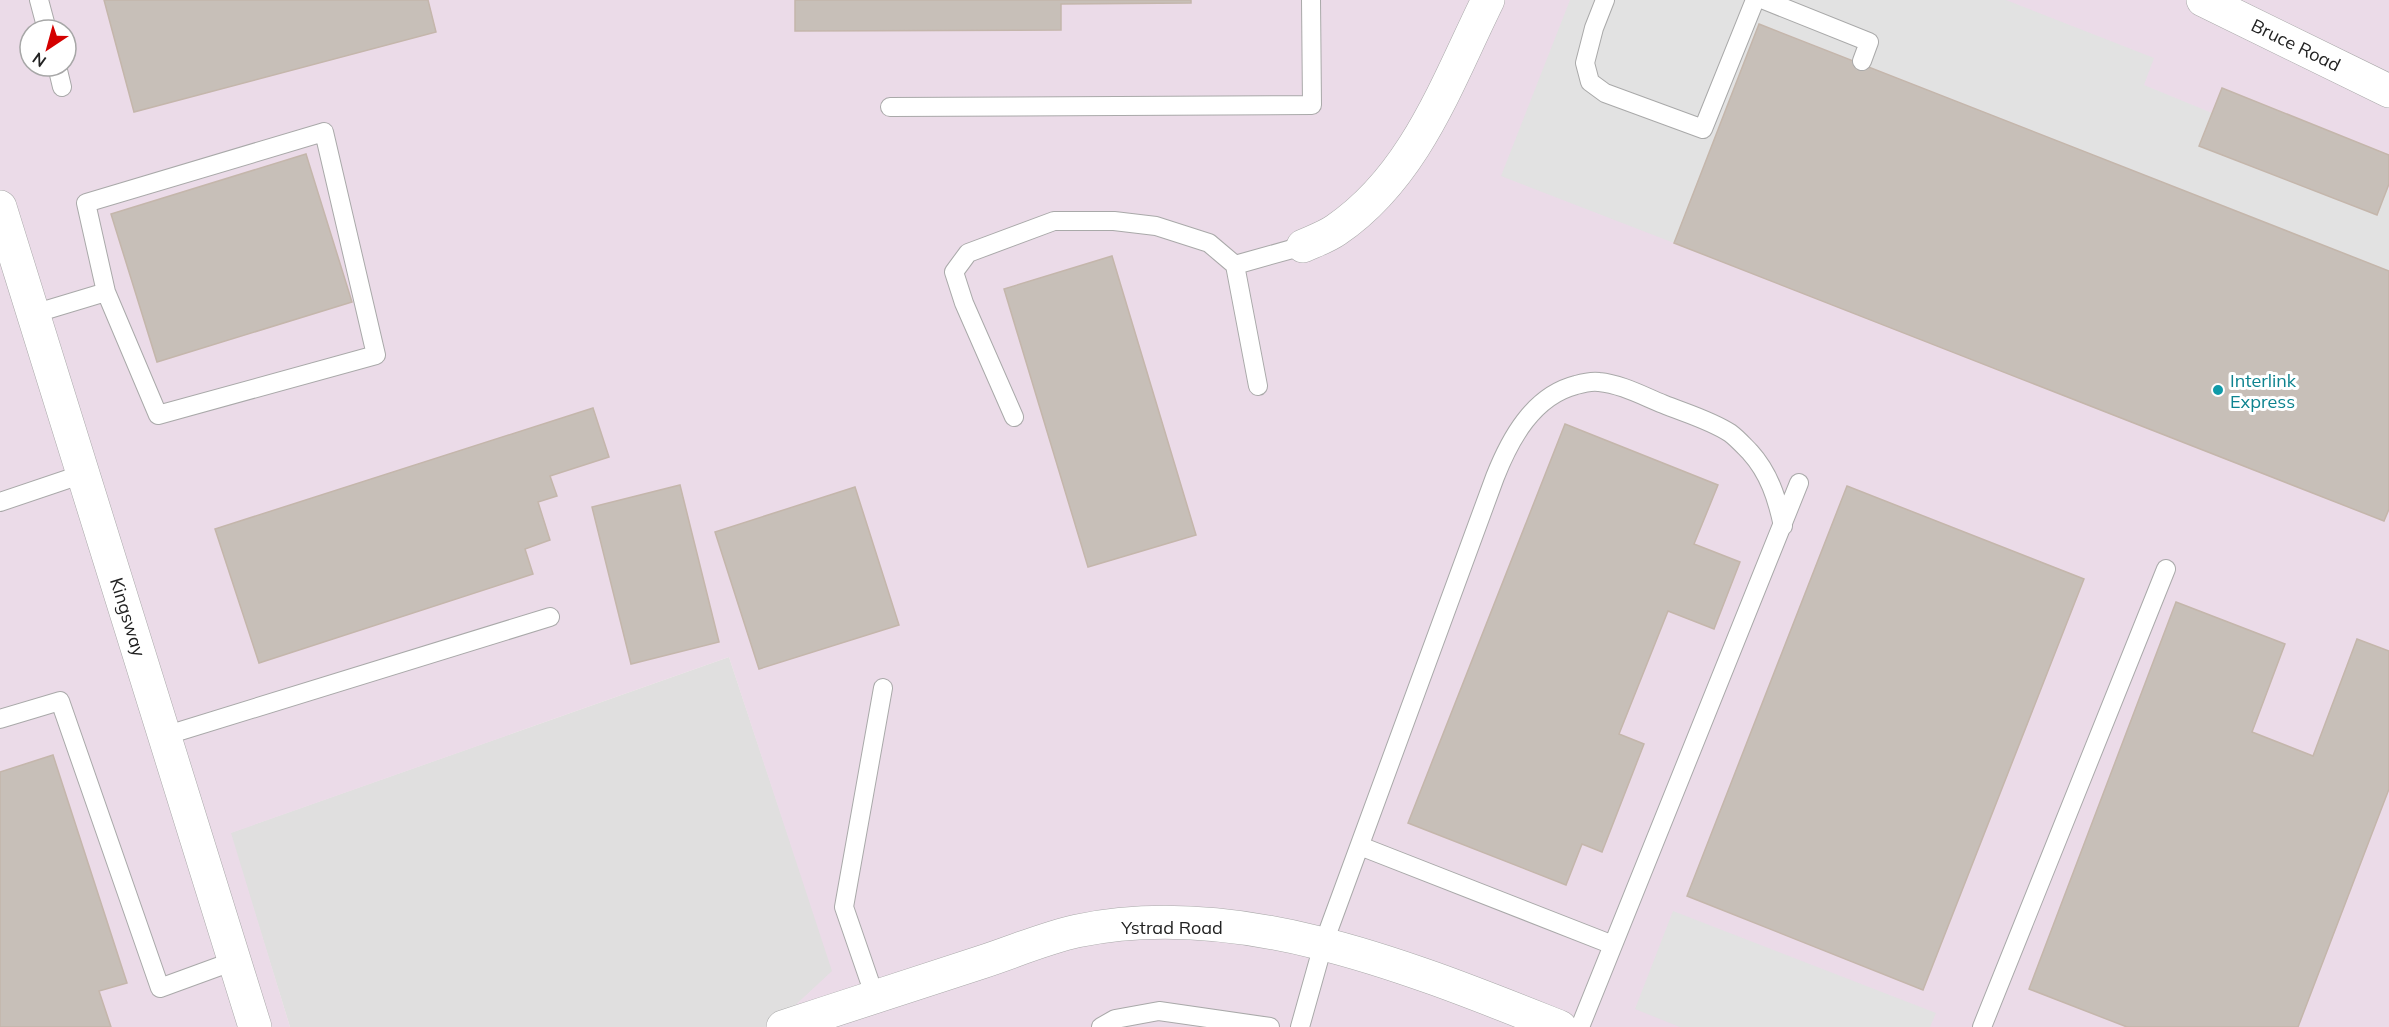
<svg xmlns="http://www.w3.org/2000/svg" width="2389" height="1027" viewBox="0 0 2389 1027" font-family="Mulish,sans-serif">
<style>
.residential{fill:#e0dfdf}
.industrial{fill:#ebdbe8;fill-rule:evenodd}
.parking{fill:#e2e2e2}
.building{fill:#c7bfb8;stroke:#c4b6ab;stroke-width:1.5}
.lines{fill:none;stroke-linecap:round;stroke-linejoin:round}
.service-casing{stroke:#a9a9a9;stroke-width:20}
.minor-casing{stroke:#a9a9a9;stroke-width:34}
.tertiary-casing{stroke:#a9a9a9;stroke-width:34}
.service{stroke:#fff;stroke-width:18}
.minor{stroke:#fff;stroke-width:33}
.tertiary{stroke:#fff;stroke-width:33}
.culture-dot{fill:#0f9aa8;stroke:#fff;stroke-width:2}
.labels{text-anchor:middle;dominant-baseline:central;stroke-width:6;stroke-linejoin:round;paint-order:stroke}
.street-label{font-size:18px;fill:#222;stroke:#fff}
.culture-label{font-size:18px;fill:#0d838f;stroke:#fff;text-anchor:start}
</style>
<rect width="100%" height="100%" fill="#f2efe9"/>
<!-- residential -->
<path class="residential" d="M729 657 833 971 772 1027H290L230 833Z"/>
<!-- industrial -->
<path class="industrial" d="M0 0H2389V1027H772L832 971 729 657 231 833 290 1027H0ZM30 30H66V66H30Z"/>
<!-- parking -->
<path class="parking" d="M1570 0H2006L2154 58 2144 85 2212 113 2200 146 2376 215 2387 189 2389 190V271L1760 24 1674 243 1501 176Z
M1673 911 1936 1013 1930 1027H1680L1635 1009Z"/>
<!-- building -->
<path class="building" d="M104 0H428L436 32 134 112Z
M795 0H1191V3L1061 4V30L795 31Z
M1759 24 2389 271V509L2384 521 1674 243Z
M2222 88 2389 155V184L2377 215 2199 146Z
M306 154 352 302 157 362 111 214Z
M1112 256 1196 535 1088 567 1004 289Z
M593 408 609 457 550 476 557 496 538 502 550 540 525 549 533 574 259 663 215 529Z
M1565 424 1718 485 1694 544 1740 562 1714 629 1668 611 1619 734 1644 744 1602 852 1582 844 1566 885 1408 823Z
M680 485 719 642 631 664 592 507Z
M1847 486 2084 579 1923 990 1687 896Z
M855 487 899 625 759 669 715 532Z
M2176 602 2285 644 2252 732 2313 756 2357 639 2389 651V789L2298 1027H2127L2029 989Z
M53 755 127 983 99 991 111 1027H0V772Z"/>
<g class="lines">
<!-- service casing -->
<g class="service-casing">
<path id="service" d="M39 0 47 30
M1605 0 1594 28 1585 63 1590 82 1605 93 1703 129 1755 0
M1764 0 1869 42 1862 61
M57 66 62 87
M890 107 1312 105 1311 0
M1235 265 1258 386
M33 314 106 292 158 415 376 355 324 132 86 203 106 292
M1014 417 964 303 954 272 968 253 1054 221H1114L1156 226 1209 243 1235 265 1303 246
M0 502 83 474
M0 719 60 701 160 988 234 961
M164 736 550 617
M1360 846 1613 945
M875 997 844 907 883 688
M1101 1027 1115 1019 1159 1011 1270 1027
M1300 1027 1323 945 1495 477C1510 439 1533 396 1576 385 1583 383 1592 381 1599 382 1621 384 1643 396 1663 404 1685 413 1710 420 1730 433 1737 438 1744 446 1750 452 1769 473 1777 498 1783 526
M1580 1027 1799 483
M1982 1027 2166 569"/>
</g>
<!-- minor casing -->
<g class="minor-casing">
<path id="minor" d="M2203 0 2389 91
M0 207 255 1027
M1303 246C1314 241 1326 237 1336 230 1415 176 1447 83 1488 0"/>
</g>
<!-- tertiary casing -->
<g class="tertiary-casing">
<path id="tertiary" d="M783 1027C849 1005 915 984 982 962 1013 952 1045 938 1077 931 1240 897 1411 968 1560 1027"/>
</g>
<!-- service -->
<use href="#service" class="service"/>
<!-- minor -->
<use href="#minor" class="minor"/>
<!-- tertiary -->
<use href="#tertiary" class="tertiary"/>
</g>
<!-- markers -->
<circle class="culture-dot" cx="2218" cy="390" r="6"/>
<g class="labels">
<!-- street labels -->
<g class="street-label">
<text transform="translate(2296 45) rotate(26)">Bruce Road</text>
<text transform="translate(128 617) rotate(73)">Kingsway</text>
<text x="1172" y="927">Ystrad Road</text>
</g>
<!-- culture labels -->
<g class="culture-label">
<text x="2230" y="380">Interlink<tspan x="2230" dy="21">Express</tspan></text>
</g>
</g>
<!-- north arrow -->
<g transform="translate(48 48) rotate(216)"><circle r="28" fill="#ffffff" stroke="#a7a7a7" stroke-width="1.5"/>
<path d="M0-4.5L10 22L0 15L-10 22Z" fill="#d40000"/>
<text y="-9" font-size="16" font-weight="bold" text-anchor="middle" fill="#222222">N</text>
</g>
</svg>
